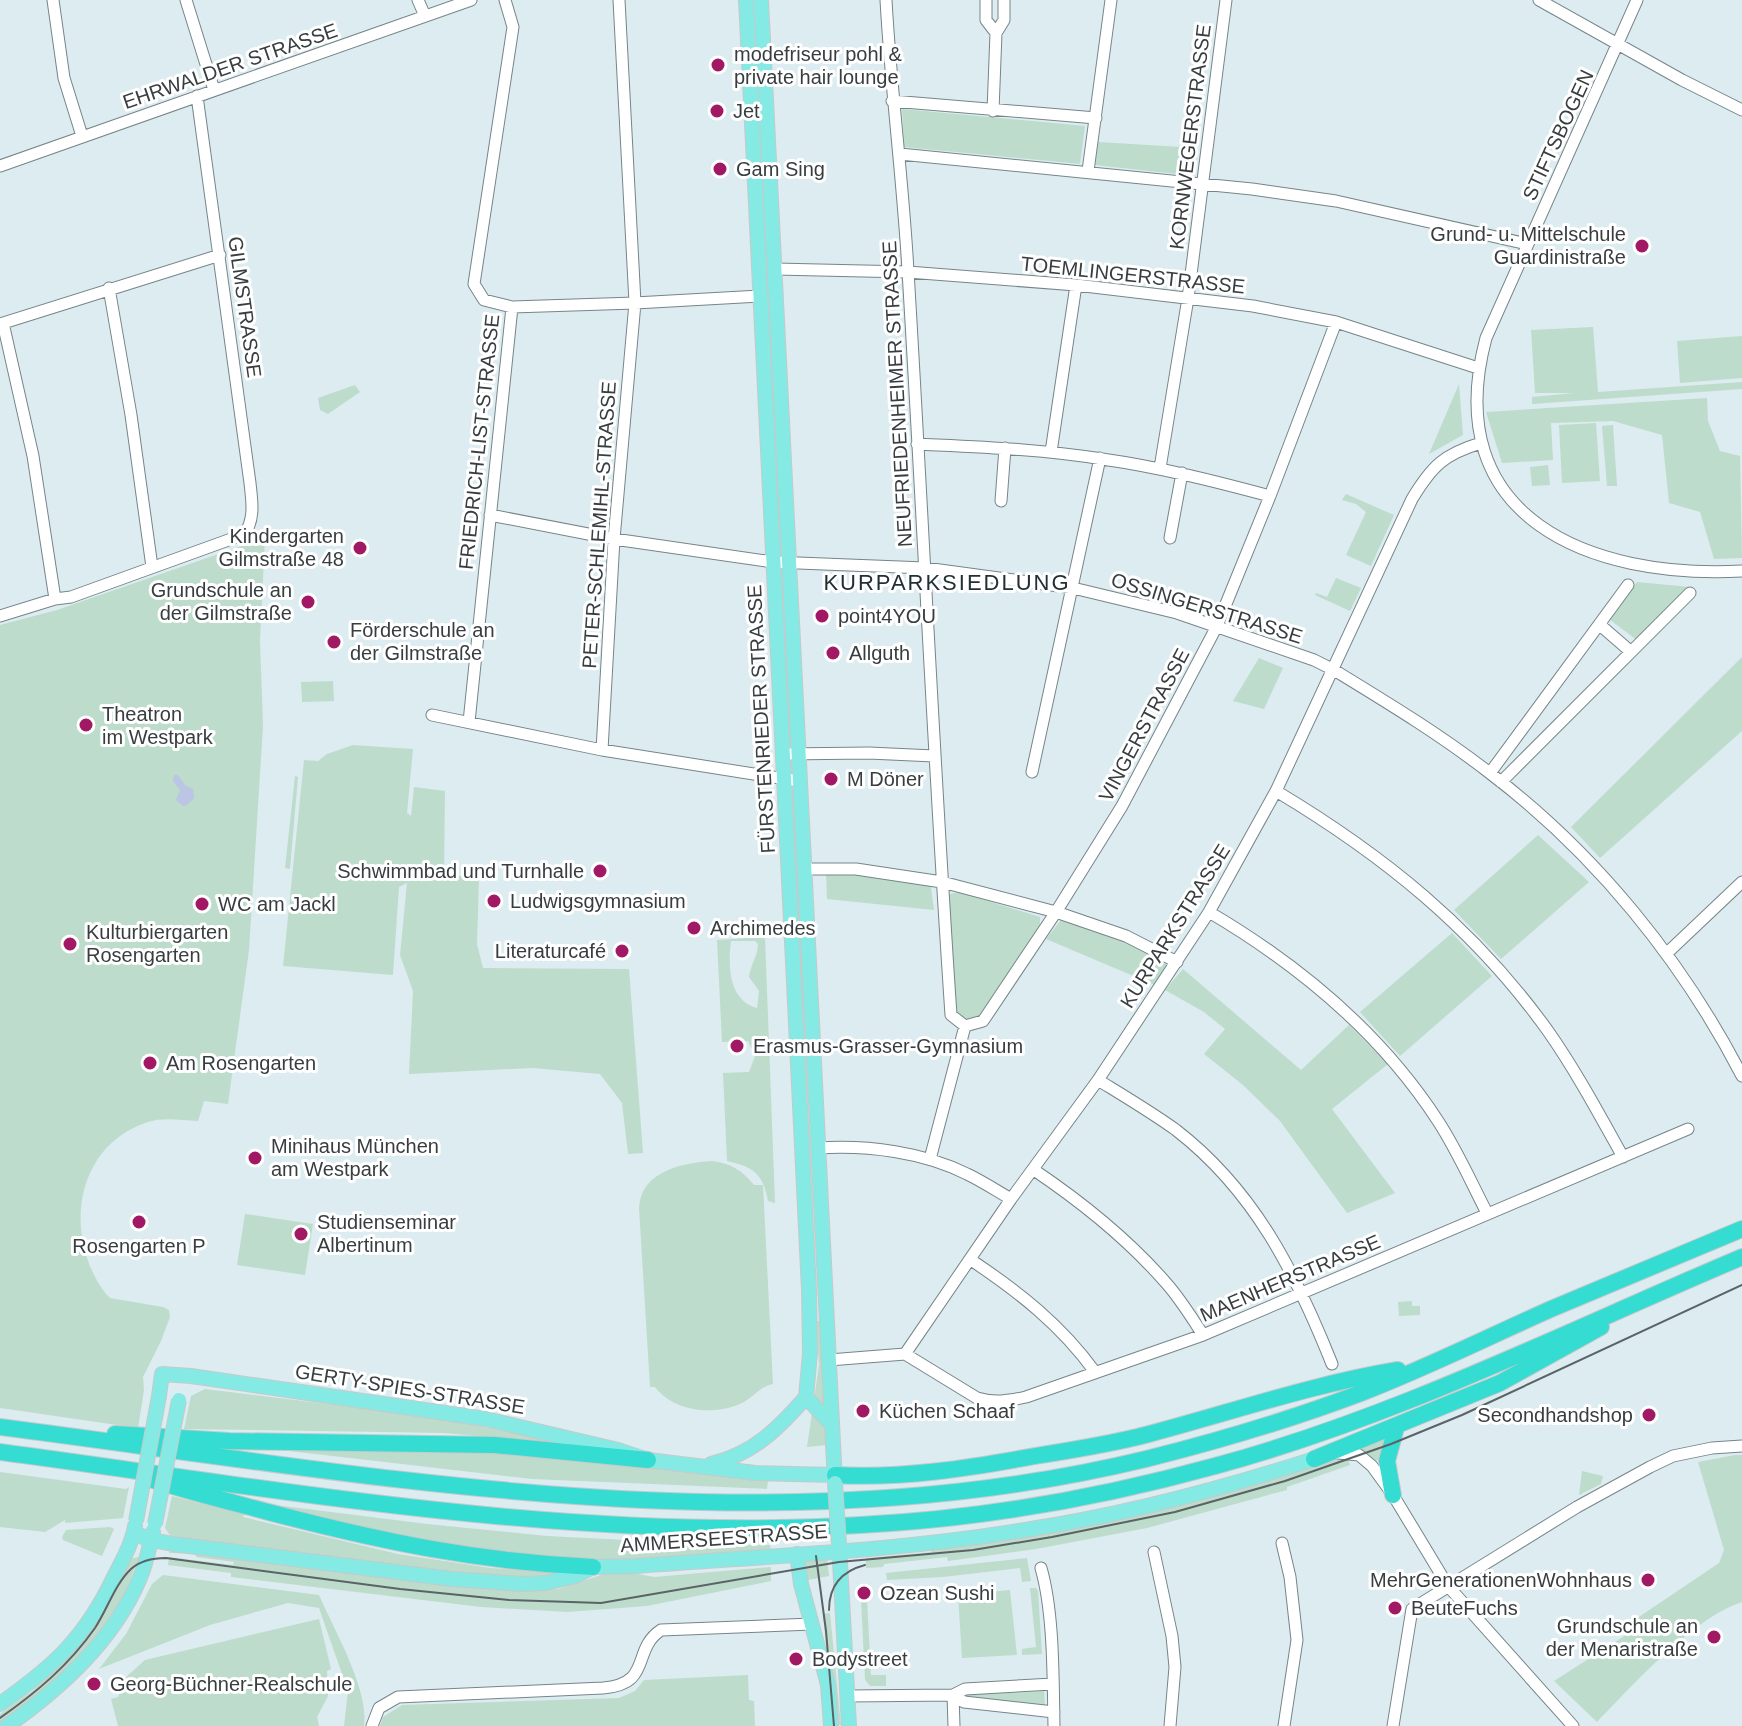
<svg xmlns="http://www.w3.org/2000/svg" width="1742" height="1726" viewBox="0 0 1742 1726" font-family="Arial,sans-serif">
<style>
.green{fill:#bddccb;fill-rule:evenodd}
.water{fill:#bbc5e4}
.lines{fill:none;stroke-linecap:round;stroke-linejoin:round}
.minor-casing{stroke:#768589;stroke-width:13}
.major-casing{stroke:#c7c9ca;stroke-width:16}
.highway-casing{stroke:#c7c9ca;stroke-width:18}
.minor{stroke:#fff;stroke-width:11}
.major{stroke:#86eae4;stroke-width:14}
.highway{stroke:#35dcd2;stroke-width:16}
.tram{stroke:#5a6365;stroke-width:2}
.major-bridge-casing{stroke:#c7c9ca;stroke-width:16;stroke-linecap:butt}
.major-bridge{stroke:#86eae4;stroke-width:14}
.poi-dot{fill:#a11864;stroke:#fff;stroke-width:3}
.labels{text-anchor:middle;dominant-baseline:central;stroke-width:6;stroke-linejoin:round;paint-order:stroke}
.poi-label{font-size:20px;fill:#383e40;stroke:#fff;text-anchor:start}
.street-label{font-size:20px;fill:#383e40;stroke:#fff}
.neighbourhood-label{font-size:22px;letter-spacing:2px;fill:#233033;stroke:#fff}
</style>
<rect width="100%" height="100%" fill="#dcecf1"/>
<!-- green -->
<path class="green" d="M902 109 1085 126 1080 164 904 147Z
M1098 142 1198 148 1195 176 1095 165Z
M1593 327 1598 392 1742 382V389L1532 404V397L1575 393H1535L1531 330Z
M1742 336V378L1680 383 1677 341Z
M1459 384 1463 435 1429 454Z
M355 385 360 392 328 414 320 410 318 398Z
M1707 398 1708 421 1720 451 1740 456 1742 558 1714 559 1700 512 1669 503 1662 435 1613 421 1551 423 1553 460 1502 463 1486 412Z
M1596 423 1600 481 1562 483 1559 425Z
M1613 425 1617 486H1607L1602 426Z
M1548 465 1550 485 1532 486 1530 467Z
M1346 494 1394 515 1371 566 1346 555 1366 512 1356 504 1342 500Z
M265 538 260 640 263 726 249 950 228 1104 204 1101 198 1121C182 1120 162 1117 148 1122 73 1146 63 1238 106 1294L110 1298 163 1307 169 1310 170 1317 161 1341 143 1377 144 1390 138 1428 0 1408V625L57 610Z
M1336 578 1361 588 1350 611 1315 595 1316 593 1327 597Z
M1637 582 1690 587 1638 641 1609 619Z
M1742 657V731L1600 858 1571 827Z
M1259 658 1283 668 1264 709 1233 701Z
M333 681 334 701 302 702 301 682Z
M353 745 413 749 407 813 411 816 414 787 445 791 444 875 479 877 477 944 483 968 629 969 643 1153 628 1154 622 1103 600 1074 533 1068 409 1074 413 991 400 955 407 883 399 887 393 975 283 966 304 760 318 761 327 754Z
M295 776 298 777 290 869 285 868Z
M1538 835 1589 882 1501 959 1454 910Z
M829 871 926 883 931 887 934 910 827 899 826 874Z
M959 892 1040 917V925L980 1017 965 1020 955 1012 949 901 950 894Z
M1061 920 1123 939 1168 961 1170 966 1157 986 1046 939Z
M1452 933 1492 976 1400 1056 1360 1012Z
M765 937 775 1203 768 1201C763 1174 754 1167 727 1161L723 1073 749 1072 755 1056 748 1041 722 1042 717 940ZM731 941H755L758 944C758 956 751 963 749 977L759 991 757 1008C728 1000 728 965 731 941Z
M1183 969 1301 1070 1349 1025 1388 1064 1332 1109 1395 1193 1347 1213 1280 1121 1243 1085 1204 1054 1225 1029 1204 1012 1165 990Z
M712 1161C730 1163 742 1170 754 1185H763L773 1384C760 1386 754 1397 742 1403 714 1416 674 1412 655 1387H650L639 1208C641 1171 682 1163 712 1161Z
M245 1214 313 1224 305 1275 237 1265Z
M1412 1301V1306H1420V1315L1399 1316 1398 1302Z
M816 1321H821L827 1445 807 1447 819 1365Z
M205 1389 445 1418 557 1443 444 1433 184 1429 191 1396Z
M1387 1437 1384 1458 1372 1462 1358 1448Z
M272 1449 477 1451 561 1457 768 1481 767 1489 532 1479Z
M1735 1455H1742V1602C1693 1618 1634 1684 1597 1722L1554 1681 1629 1633 1627 1625 1719 1563 1724 1550 1698 1462Z
M1338 1457H1347L1350 1465 1287 1487V1490L1147 1528 1036 1549 948 1561 947 1557 884 1564 883 1567 866 1568V1558L931 1552 932 1549C1071 1535 1205 1501 1338 1457Z
M1582 1471 1603 1476 1601 1484 1579 1495Z
M0 1472 126 1489 129 1487 123 1518 65 1523V1520L45 1532 0 1527Z
M172 1496 245 1513 243 1517 398 1554 491 1568 563 1573 525 1580 455 1575 171 1537 165 1528Z
M275 1505 427 1524 547 1536 647 1541 648 1543 770 1545 771 1550C708 1555 645 1563 582 1562 477 1559 376 1531 275 1507Z
M110 1527 114 1529 102 1556 63 1540 62 1537 66 1530Z
M170 1550 434 1584 529 1591 558 1589 604 1574 633 1573 654 1577 771 1567V1581L647 1606 567 1612 481 1607 231 1577V1573L168 1565 169 1557 233 1565 234 1562 196 1557V1554L169 1553Z
M139 1557 121 1603 85 1654 0 1726V1714L32 1691 76 1649 128 1559Z
M827 1558 829 1576 808 1580 806 1561Z
M1027 1558 1031 1581 1022 1582 1020 1568 943 1577 887 1580 886 1573Z
M163 1575 319 1595C334 1630 369 1689 364 1726H344L348 1691 319 1608 288 1603 210 1625 99 1669 126 1634 152 1584Z
M1030 1588H1036L1038 1591 1042 1654 1022 1655V1649L1036 1647Z
M1010 1590 1017 1655 962 1658 958 1595Z
M867 1599 871 1675H886V1686H870L865 1680 861 1600Z
M830 1613 841 1725H833L823 1614Z
M319 1619 331 1669 327 1671 328 1696 317 1717 319 1726H118L111 1699 118 1697 126 1677 145 1660Z
M748 1675 749 1700 754 1701 755 1726H380L383 1717 402 1705 619 1698 635 1691 644 1680Z
M1044 1691 1045 1706 964 1698V1695Z"/>
<!-- water -->
<path class="water" d="M174 775H178L185 785 193 789 194 798 187 805 183 806 176 800 180 790 173 781Z"/>
<g class="lines">
<!-- minor casing -->
<g class="minor-casing">
<path id="minor" d="M53 0 64 78 82 136
M186 0 214 90
M418 0 425 16
M505 0 513 27 474 284 484 300 512 307 635 303 760 296
M886 0C891 91 903 181 908 271 923 519 934 767 951 1015L965 1026
M986 0V20L996 33
M1539 0 1682 80 1742 110
M1637 0 1486 338C1438 518 1590 579 1742 571
M892 101 1096 118
M993 111 996 33 1004 20V0
M900 154 1252 189 1336 201 1527 244
M0 166 471 0
M1088 171 1111 0
M775 269 908 272 1076 285 1253 306 1336 322 1478 368
M109 288 131 415 152 567
M3 323 33 456 55 599
M0 324 220 255
M917 444C979 447 1041 449 1102 459 1159 467 1214 481 1270 496
M1051 452 1076 285
M1160 468 1188 298 1226 0
M1001 501 1005 448
M490 515 614 539 773 562 925 568 1073 588 1177 613 1314 660 1334 670C1388 703 1441 735 1491 774 1595 853 1682 960 1742 1076
M1170 538 1182 473
M0 616 55 599 71 597 245 534C255 517 252 502 250 483L197 96
M1600 625 1630 651
M432 715 602 750 792 780
M469 722 512 307
M602 750 614 539 635 303 619 0
M783 754 869 753 934 756
M1032 772 1100 458
M1490 773 1628 585
M1501 782 1690 593
M1276 791C1383 855 1474 928 1548 1031 1576 1071 1599 1114 1623 1157
M805 869H856L942 882 1056 912 1126 936 1177 962
M1209 912C1299 965 1381 1033 1438 1121 1457 1150 1471 1182 1487 1213
M1666 954 1742 882
M965 1026 983 1021 1056 912 1122 806 1217 626 1270 496 1336 322
M1098 1080C1124 1096 1151 1112 1176 1130 1255 1191 1296 1274 1332 1364
M819 1148C868 1145 923 1152 967 1174 982 1181 997 1191 1011 1199
M930 1159 965 1026
M1034 1170C1083 1203 1128 1239 1167 1284 1181 1300 1192 1318 1203 1335
M971 1260C1019 1292 1061 1325 1095 1372
M905 1354 1011 1199 1098 1080 1209 912 1276 791 1412 499C1432 466 1444 454 1481 443
M905 1354 977 1398C994 1403 1008 1401 1026 1397L1203 1335 1688 1129
M829 1360 905 1354
M1338 1453 1359 1455 1372 1466 1393 1495 1448 1586 1573 1726
M1282 1543 1290 1577 1297 1640 1284 1726
M1154 1552 1172 1636 1175 1667 1170 1726
M1041 1568C1054 1613 1053 1679 1054 1726
M953 1695 964 1702 1054 1712
M953 1695 954 1726
M847 1696 953 1695 965 1689 1053 1684
M372 1726 379 1708 398 1697 603 1688C653 1684 631 1650 661 1630L812 1624
M1393 1726 1412 1609 1577 1507 1650 1467 1673 1456 1712 1448 1742 1446"/>
</g>
<!-- major casing -->
<g class="major-casing">
<path id="major" d="M746 0 809 1290 810 1353 806 1397 832 1425
M761 0 835 1483
M159 1396 162 1374 191 1376 486 1419 618 1450 648 1460 755 1473 835 1475
M711 1464C753 1454 778 1429 806 1397
M134 1532 147 1539 173 1544 452 1579 523 1584 546 1583 575 1576 593 1567 637 1566C768 1556 901 1551 1031 1529 1127 1514 1221 1489 1314 1459
M839 1544 849 1726
M797 1554 801 1584 828 1685 831 1726
M0 1704C54 1666 85 1638 114 1577 122 1561 132 1544 135 1526
M7 1726C60 1689 113 1641 139 1580 146 1565 149 1548 153 1532"/>
</g>
<!-- highway casing -->
<g class="highway-casing">
<path id="highway" d="M0 1427C380 1476 766 1551 1146 1459 1218 1441 1292 1419 1361 1393 1426 1368 1488 1337 1551 1309 1614 1282 1678 1256 1742 1229
M115 1434 229 1441 495 1445 648 1460
M0 1452C284 1490 572 1542 860 1525 980 1519 1099 1498 1215 1466 1397 1417 1569 1330 1742 1257
M1314 1459 1500 1383 1601 1327
M835 1475C901 1479 970 1468 1035 1456 1073 1450 1112 1444 1149 1434 1232 1412 1313 1384 1398 1370
M153 1480C194 1493 235 1503 276 1514 384 1542 481 1562 593 1567
M1393 1495 1387 1461 1396 1428"/>
</g>
<!-- minor -->
<use href="#minor" class="minor"/>
<!-- major -->
<use href="#major" class="major"/>
<!-- highway -->
<use href="#highway" class="highway"/>
<!-- tram -->
<path class="tram" d="M816 1556 826 1631 834 1726
M829 1610C829 1586 842 1571 865 1565
M0 1718C37 1692 69 1665 95 1628 107 1610 115 1584 131 1569 141 1560 153 1558 166 1558L400 1589 509 1600 601 1603 839 1562 973 1550 1052 1537 1175 1512 1285 1481 1391 1444 1462 1415 1742 1285"/>
<!-- major-bridge casing -->
<g class="major-bridge-casing">
<path id="major-bridge" d="M835 1483 839 1544
M136 1521 159 1396
M155 1524 179 1400"/>
</g>
<!-- major-bridge -->
<use href="#major-bridge" class="major-bridge"/>
</g>
<!-- markers -->
<g class="poi-dot">
<circle cx="718" cy="65" r="8"/>
<circle cx="717" cy="111" r="8"/>
<circle cx="720" cy="169" r="8"/>
<circle cx="1642" cy="246" r="8"/>
<circle cx="360" cy="548" r="8"/>
<circle cx="308" cy="602" r="8"/>
<circle cx="822" cy="616" r="8"/>
<circle cx="334" cy="642" r="8"/>
<circle cx="833" cy="653" r="8"/>
<circle cx="86" cy="725" r="8"/>
<circle cx="831" cy="779" r="8"/>
<circle cx="600" cy="871" r="8"/>
<circle cx="494" cy="901" r="8"/>
<circle cx="202" cy="904" r="8"/>
<circle cx="694" cy="928" r="8"/>
<circle cx="70" cy="944" r="8"/>
<circle cx="622" cy="951" r="8"/>
<circle cx="737" cy="1046" r="8"/>
<circle cx="150" cy="1063" r="8"/>
<circle cx="255" cy="1158" r="8"/>
<circle cx="139" cy="1222" r="8"/>
<circle cx="301" cy="1234" r="8"/>
<circle cx="863" cy="1411" r="8"/>
<circle cx="1649" cy="1415" r="8"/>
<circle cx="1648" cy="1580" r="8"/>
<circle cx="864" cy="1593" r="8"/>
<circle cx="1395" cy="1608" r="8"/>
<circle cx="1714" cy="1637" r="8"/>
<circle cx="796" cy="1659" r="8"/>
<circle cx="94" cy="1684" r="8"/>
</g>
<g class="labels">
<!-- poi labels -->
<g class="poi-label">
<text x="734" y="54">modefriseur pohl &amp;<tspan x="734" dy="23">private hair lounge</tspan></text>
<text x="733" y="111">Jet</text>
<text x="736" y="169">Gam Sing</text>
<text x="1626" y="234" text-anchor="end">Grund- u. Mittelschule<tspan x="1626" dy="23">Guardinistraße</tspan></text>
<text x="344" y="536" text-anchor="end">Kindergarten<tspan x="344" dy="23">Gilmstraße 48</tspan></text>
<text x="292" y="590" text-anchor="end">Grundschule an<tspan x="292" dy="23">der Gilmstraße</tspan></text>
<text x="838" y="616">point4YOU</text>
<text x="350" y="630">Förderschule an<tspan x="350" dy="23">der Gilmstraße</tspan></text>
<text x="849" y="653">Allguth</text>
<text x="102" y="714">Theatron<tspan x="102" dy="23">im Westpark</tspan></text>
<text x="847" y="779">M Döner</text>
<text x="584" y="871" text-anchor="end">Schwimmbad und Turnhalle</text>
<text x="510" y="901">Ludwigsgymnasium</text>
<text x="218" y="904">WC am Jackl</text>
<text x="710" y="928">Archimedes</text>
<text x="86" y="932">Kulturbiergarten<tspan x="86" dy="23">Rosengarten</tspan></text>
<text x="606" y="951" text-anchor="end">Literaturcafé</text>
<text x="753" y="1046">Erasmus-Grasser-Gymnasium</text>
<text x="166" y="1063">Am Rosengarten</text>
<text x="271" y="1146">Minihaus München<tspan x="271" dy="23">am Westpark</tspan></text>
<text x="317" y="1222">Studienseminar<tspan x="317" dy="23">Albertinum</tspan></text>
<text x="139" y="1246" text-anchor="middle">Rosengarten P</text>
<text x="879" y="1411">Küchen Schaaf</text>
<text x="1633" y="1415" text-anchor="end">Secondhandshop</text>
<text x="1632" y="1580" text-anchor="end">MehrGenerationenWohnhaus</text>
<text x="880" y="1593">Ozean Sushi</text>
<text x="1411" y="1608">BeuteFuchs</text>
<text x="1698" y="1626" text-anchor="end">Grundschule an<tspan x="1698" dy="23">der Menaristraße</tspan></text>
<text x="812" y="1659">Bodystreet</text>
<text x="110" y="1684">Georg-Büchner-Realschule</text>
</g>
<!-- street labels -->
<g class="street-label">
<text transform="translate(230 66) rotate(-19)">EHRWALDER STRASSE</text>
<text transform="translate(1558 135) rotate(-65)">STIFTSBOGEN</text>
<text transform="translate(1190 137) rotate(-83)">KORNWEGERSTRASSE</text>
<text transform="translate(1133 275) rotate(6)">TOEMLINGERSTRASSE</text>
<text transform="translate(245 307) rotate(82)">GILMSTRASSE</text>
<text transform="translate(897 394) rotate(-93)">NEUFRIEDENHEIMER STRASSE</text>
<text transform="translate(479 442) rotate(-84)">FRIEDRICH-LIST-STRASSE</text>
<text transform="translate(599 525) rotate(-86)">PETER-SCHLEMIHL-STRASSE</text>
<text transform="translate(1207 608) rotate(17)">OSSINGERSTRASSE</text>
<text transform="translate(761 719) rotate(-93)">FÜRSTENRIEDER STRASSE</text>
<text transform="translate(1144 725) rotate(-62)">VINGERSTRASSE</text>
<text transform="translate(1175 926) rotate(-58)">KURPARKSTRASSE</text>
<text transform="translate(1290 1278) rotate(-23)">MAENHERSTRASSE</text>
<text transform="translate(410 1389) rotate(9)">GERTY-SPIES-STRASSE</text>
<text transform="translate(724 1538) rotate(-4)">AMMERSEESTRASSE</text>
</g>
<!-- neighbourhood labels -->
<g class="neighbourhood-label">
<text x="947" y="582">KURPARKSIEDLUNG</text>
</g>
</g>
</svg>
